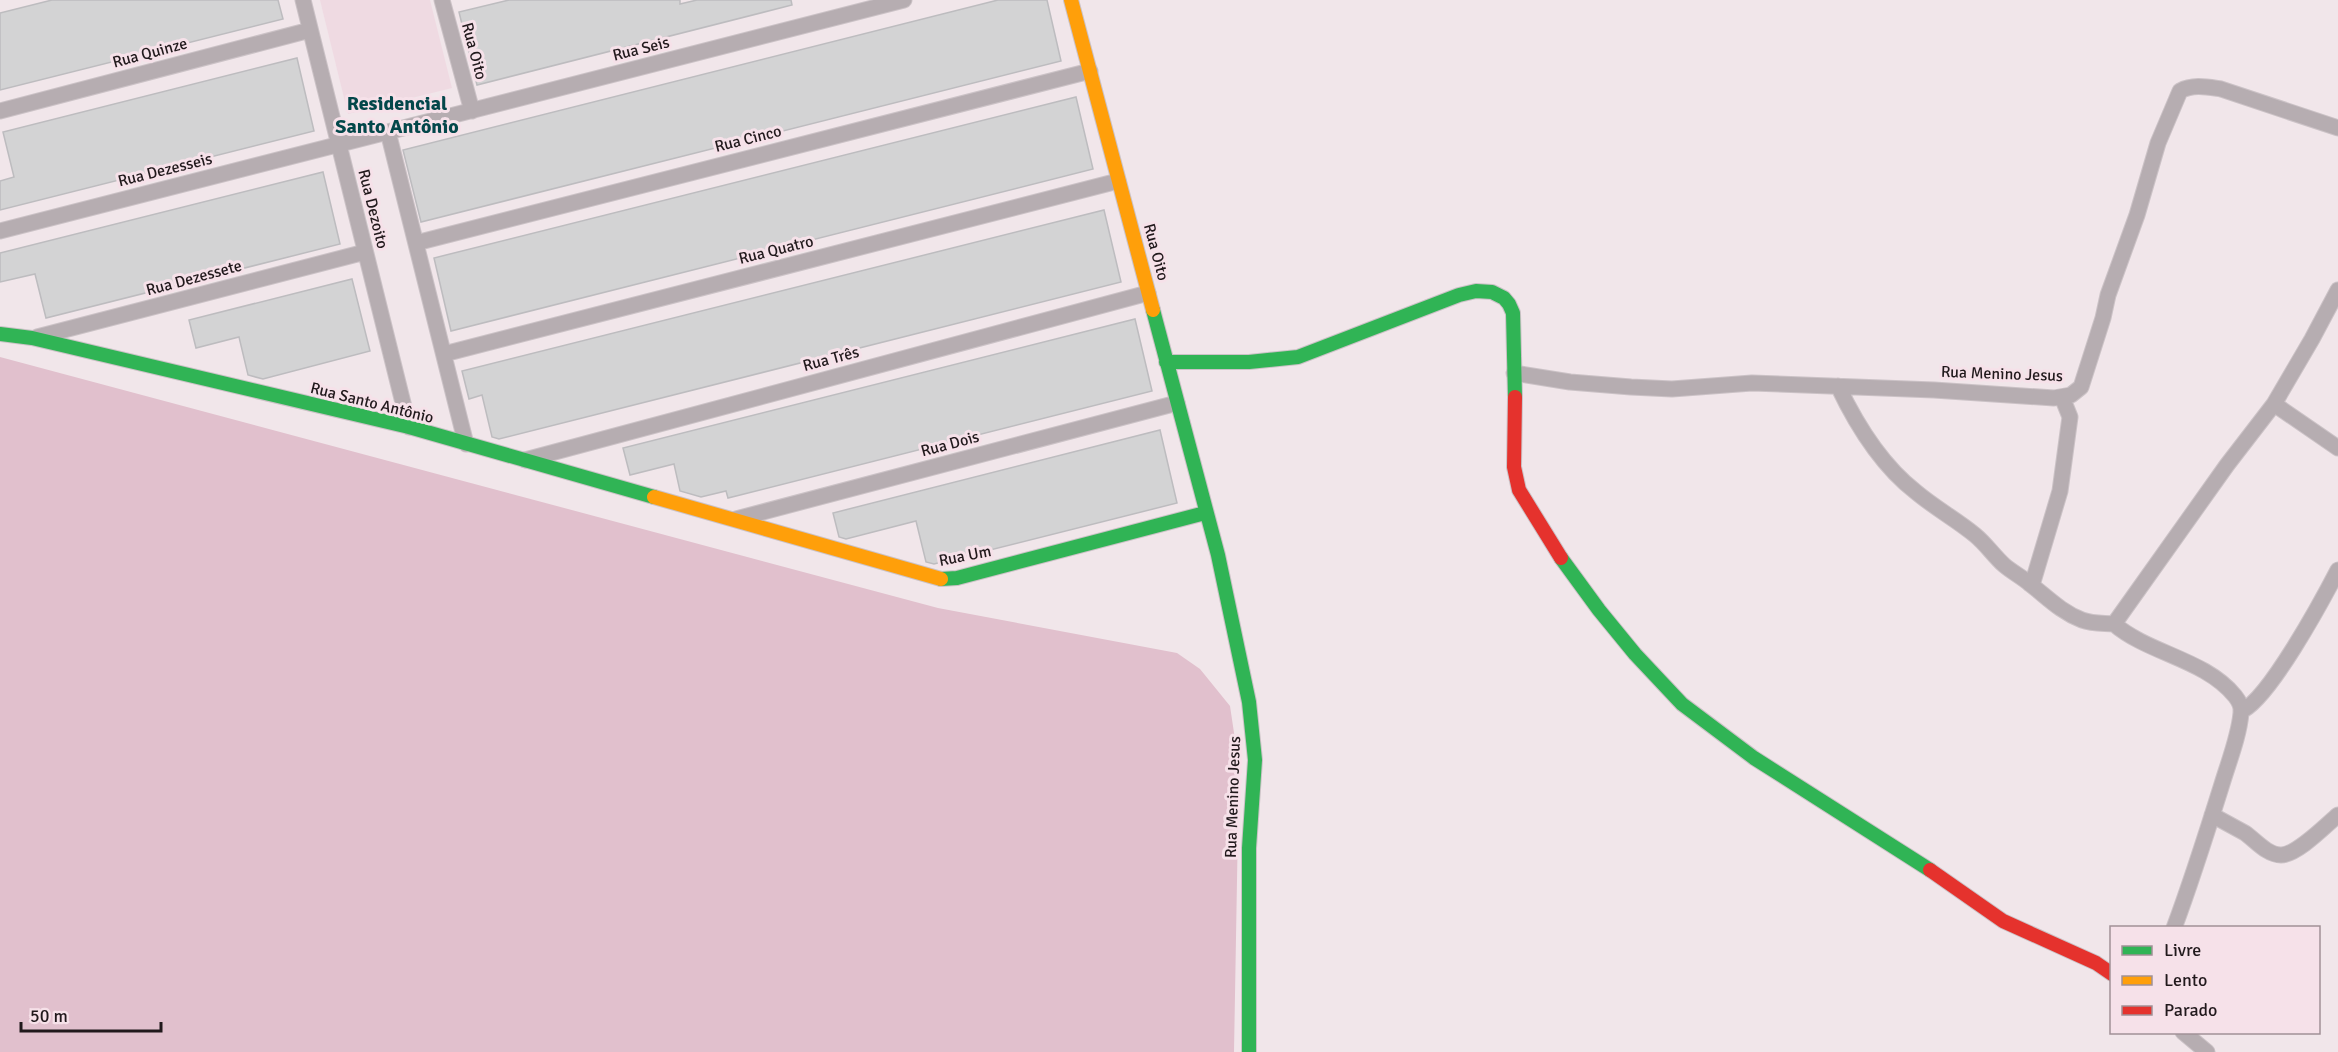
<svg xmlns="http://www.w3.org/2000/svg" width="2338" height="1052" viewBox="0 0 2338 1052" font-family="Signika,sans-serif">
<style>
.built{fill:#efdae2}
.forest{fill:#e1c0cd}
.building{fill:#d3d3d4;stroke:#bdbcbf;stroke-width:1.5}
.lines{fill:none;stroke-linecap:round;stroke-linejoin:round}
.street-casing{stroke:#cbc2c6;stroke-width:17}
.fast-casing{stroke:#cbc2c6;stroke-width:16}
.slow-casing{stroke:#cbc2c6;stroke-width:16}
.jam-casing{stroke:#cbc2c6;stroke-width:16}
.street{stroke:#b6adb1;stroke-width:15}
.fast{stroke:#30b455;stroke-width:14}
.slow{stroke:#ff9f0a;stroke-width:14}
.jam{stroke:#e5322d;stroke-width:14}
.labels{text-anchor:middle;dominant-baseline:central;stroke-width:6;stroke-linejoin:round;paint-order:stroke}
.street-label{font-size:16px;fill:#21191c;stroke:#f6e1e9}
.quarter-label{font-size:20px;font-weight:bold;fill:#03474a;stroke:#f6e1e9}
</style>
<rect width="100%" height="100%" fill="#f1e6ea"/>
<!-- built -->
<path class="built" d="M320 0H430L452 88 348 114Z"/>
<!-- forest -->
<path class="forest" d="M0 357 938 608 1177 653 1200 669 1230 706 1239 766 1234 1052H0Z"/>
<!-- building -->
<path class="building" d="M52 0H278L283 19 0 90V13Z
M509 0H680V4L697 0H791L792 5 477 85 459 12Z
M998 0H1047L1061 61 421 222 403 150Z
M297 58 314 131 0 210V181L14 177 3 132Z
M1076 97 1093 169 451 331 434 258Z
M323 172 340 244 46 318 35 274 0 282V253Z
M1104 210 1121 282 499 439 492 437 482 395 469 399 462 371Z
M352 279 370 351 263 379 248 375 239 337 196 348 189 320Z
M1135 319 1152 391 728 498 726 491 701 497 680 491 674 464 630 475 623 448Z
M1160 430 1177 503 934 564 926 562 916 521 846 539 839 537 833 513Z"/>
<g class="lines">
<!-- street casing -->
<g class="street-casing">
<path id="street" d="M303 0 409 427
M442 0 472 111
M0 111 310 30
M388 132 466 444
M0 231 904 0
M416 243 1090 71
M37 337 365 252
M444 354 1118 181
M1514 373 1570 382 1631 387 1672 389 1752 383 1934 390 2054 398 2071 395 2081 387 2103 318 2108 295 2137 215 2158 143 2180 91C2193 84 2207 87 2221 89L2338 128
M1838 386C1857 426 1881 465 1916 492 1935 508 1957 520 1975 535 1986 544 1994 556 2004 565 2012 572 2022 577 2030 584 2047 597 2061 612 2082 620 2093 624 2103 623 2114 624 2149 654 2205 659 2235 696 2239 701 2242 707 2241 713 2239 736 2229 761 2222 784 2207 832 2192 880 2174 928
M2274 404 2338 448
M525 460 1148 293
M736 519 1177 403
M2032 585 2060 491 2070 417 2062 397
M2114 624 2227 465 2274 404 2312 339 2338 290
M2241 711C2268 701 2323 599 2338 570
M2212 815C2223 821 2234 827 2245 833 2255 840 2267 855 2281 855 2297 855 2325 826 2338 815
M2183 1032 2207 1052"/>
</g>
<!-- fast casing -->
<g class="fast-casing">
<path id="fast" d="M1153 310 1218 555 1249 702 1255 760 1249 848V1052
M0 334 32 338 409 427 654 497
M1166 362H1249L1298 357 1459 295 1476 291 1492 292 1504 298 1509 304 1513 313 1515 397
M1561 558 1599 610 1635 654 1682 704 1754 758 1930 870
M941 579 957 578 1205 513"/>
</g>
<!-- slow casing -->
<g class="slow-casing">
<path id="slow" d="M1071 0 1153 310
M654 497 941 579"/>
</g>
<!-- jam casing -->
<g class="jam-casing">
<path id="jam" d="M1515 397 1514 467 1519 490 1561 558
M1930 870 2003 921 2096 963 2112 974"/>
</g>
<!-- street -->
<use href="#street" class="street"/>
<!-- fast -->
<use href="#fast" class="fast"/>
<!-- slow -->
<use href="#slow" class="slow"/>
<!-- jam -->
<use href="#jam" class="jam"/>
</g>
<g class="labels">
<!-- street labels -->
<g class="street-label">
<text transform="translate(641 49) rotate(-14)">Rua Seis</text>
<text transform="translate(474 51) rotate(75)">Rua Oito</text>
<text transform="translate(150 53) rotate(-15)">Rua Quinze</text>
<text transform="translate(748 139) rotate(-14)">Rua Cinco</text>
<text transform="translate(165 170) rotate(-14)">Rua Dezesseis</text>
<text transform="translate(373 209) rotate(76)">Rua Dezoito</text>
<text transform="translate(776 250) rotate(-14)">Rua Quatro</text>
<text transform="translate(1156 252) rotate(75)">Rua Oito</text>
<text transform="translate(194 278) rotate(-15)">Rua Dezessete</text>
<text transform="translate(831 359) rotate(-15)">Rua Três</text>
<text transform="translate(2002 374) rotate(2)">Rua Menino Jesus</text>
<text transform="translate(372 403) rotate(14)">Rua Santo Antônio</text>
<text transform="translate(950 444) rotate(-15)">Rua Dois</text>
<text transform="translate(965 556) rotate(-11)">Rua Um</text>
<text transform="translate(1233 797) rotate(-88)">Rua Menino Jesus</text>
</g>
<!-- quarter labels -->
<g class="quarter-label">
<text x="397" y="103">Residencial<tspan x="397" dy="23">Santo Antônio</tspan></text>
</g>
</g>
<!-- legend -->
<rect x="2110" y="926" width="210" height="108" fill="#f6e1e9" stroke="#a19197" stroke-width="1.5"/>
<rect x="2122" y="946" width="30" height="9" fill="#30b455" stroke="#a19197" stroke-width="1.5"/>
<text x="2164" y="956" font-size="18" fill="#21191c">Livre</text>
<rect x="2122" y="976" width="30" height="9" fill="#ff9f0a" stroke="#a19197" stroke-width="1.5"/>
<text x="2164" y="986" font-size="18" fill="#21191c">Lento</text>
<rect x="2122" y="1006" width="30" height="9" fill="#e5322d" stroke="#a19197" stroke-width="1.5"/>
<text x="2164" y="1016" font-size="18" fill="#21191c">Parado</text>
<!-- scale -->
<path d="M21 1022v9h140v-9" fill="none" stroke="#21191c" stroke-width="3"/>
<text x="30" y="1022" font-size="18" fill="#21191c" stroke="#f6e1e9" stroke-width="4.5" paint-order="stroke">50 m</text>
</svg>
